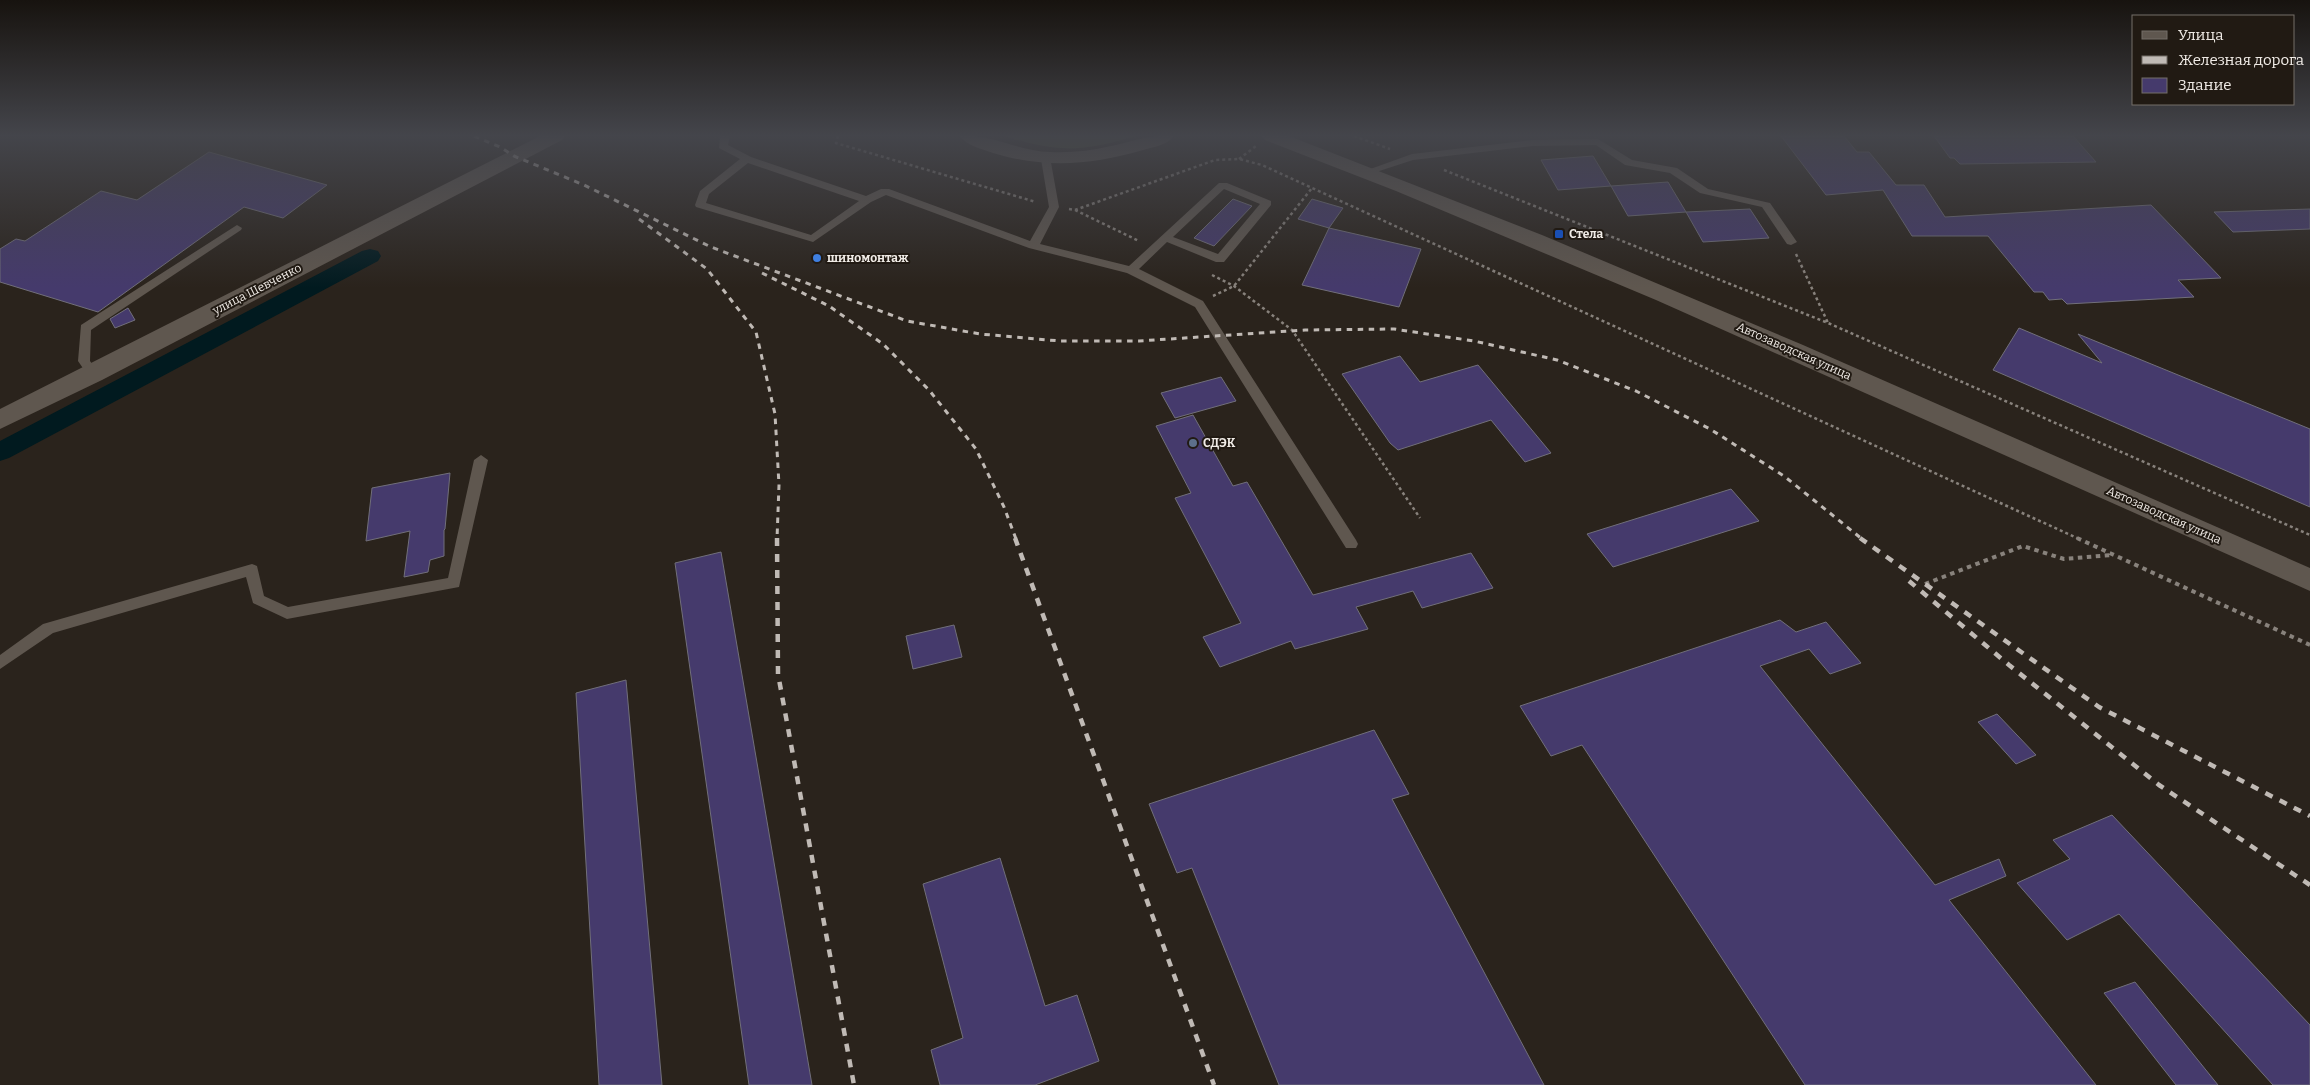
<svg xmlns="http://www.w3.org/2000/svg" width="2310" height="1085" viewBox="0 0 2310 1085" font-family="Bitter,serif">
<style>
.green{fill:#444f2d}
.lines{fill:none;stroke-linecap:round;stroke-linejoin:round}
.canal{fill:#011a1f;fill-rule:evenodd}
.building{fill:#453a6c;stroke:#716f7a}
.path-far1{stroke:#88827c;stroke-width:2.5;stroke-dasharray:3 3;stroke-linecap:butt}
.path{stroke:#88827c;stroke-width:4;stroke-dasharray:4.5 4.5;stroke-linecap:butt}
.lane{fill:#5f574f;fill-rule:evenodd}
.secondary{fill:#5f574f;fill-rule:evenodd}
.rail-far1{stroke:#c0bab5;stroke-width:3;stroke-dasharray:5.5 5.5;stroke-linecap:butt}
.rail{stroke:#c0bab5;stroke-width:4.5;stroke-dasharray:8 8;stroke-linecap:butt}
.transit-dot{fill:#1a4fb4;stroke:#211a13;stroke-width:2}
.shop-dot{fill:#3f7fe0;stroke:#211a13;stroke-width:2}
.service-dot{fill:#5c6f8a;stroke:#211a13;stroke-width:2}
.labels{text-anchor:middle;dominant-baseline:central;stroke-width:4;stroke-linejoin:round;paint-order:stroke}
.poi-label{font-size:12px;font-weight:bold;fill:#f1ece7;stroke:#211a13;text-anchor:start}
.street-label{font-size:12px;fill:#f1ece7;stroke:#211a13}
</style>
<rect width="100%" height="100%" fill="#2a231c"/>
<!-- green -->
<path class="green" d="M1004 136H1136C1082 152 1058 153 1004 136Z"/>
<g class="lines">
<!-- canal -->
<path class="canal" d="M370 249 378 251 381 256 378 261 9 458 0 461V441L362 251Z"/>
</g>
<!-- building -->
<path class="building" d="M1781 136H1844L1857 152H1869L1896 185H1924L1945 217 2151 205 2221 278 2178 280 2194 297 2067 304 2062 299 2049 300 2043 292H2034L1988 236H1912L1883 190 1826 195Z
M1934 136H2073L2096 162 1960 164 1954 158H1950Z
M209 152 327 185 283 218 244 207 98 312 0 282V249L16 239 25 241 101 191 137 200Z
M1593 156 1611 186 1558 190 1541 160Z
M1668 182 1686 212 1628 216 1611 186Z
M1233 199 1252 206 1214 246 1194 238Z
M1312 199 1343 208 1329 228 1298 219Z
M1750 209 1769 238 1703 242 1686 212Z
M2310 209V229L2233 232 2214 212Z
M1329 228 1421 249 1399 307 1302 285Z
M128 308 135 320 115 328 110 319Z
M2019 328 2102 363 2078 334 2310 429V507L1993 370Z
M1400 356 1420 382 1478 365 1551 453 1525 462 1491 420 1398 450 1390 443 1342 374Z
M1221 377 1236 401 1175 418 1161 393Z
M1193 415 1233 486 1247 482 1313 595 1471 553 1493 588 1422 608 1413 591 1356 607 1368 629 1295 649 1291 641 1220 667 1203 637 1241 623 1175 498 1191 493 1156 426Z
M450 473 445 529 444 530V556L430 560 428 572 404 577 410 531 366 541 372 488Z
M1731 489 1759 521 1613 567 1587 534Z
M721 552 812 1085H749L675 563Z
M1780 620 1796 632 1826 622 1861 663 1830 674 1809 649 1760 666 1935 885 1999 859 2006 876 1949 900 2096 1085H1805L1582 745 1551 756 1520 706Z
M954 625 962 657 913 669 906 636Z
M626 680 662 1085H599L576 693Z
M1997 714 2036 755 2016 764 1978 722Z
M1374 730 1409 794 1392 799 1544 1085H1279L1192 868 1177 873 1149 804Z
M2112 815 2310 1025V1085H2273L2119 914 2067 940 2017 883 2070 859 2053 840Z
M1000 858 1045 1006 1077 995 1099 1061 1035 1085H940L931 1050 963 1038 923 884Z
M2135 982 2218 1085H2176L2104 993Z"/>
<g class="lines">
<!-- path-far1 -->
<path class="path-far1" d="M838 136 836 143 1036 202
M1354 136 1390 149
M1239 159 1256 146
M1444 170 1828 323 2310 535
M1069 209 1075 210 1215 160 1239 159 1262 165 2079 539
M1075 210 1139 241
M1796 254 1828 323
M1212 275 1234 286 1292 330 1420 518
M1213 296 1234 286 1312 188"/>
<!-- path -->
<path class="path" d="M2077 538 2310 645
M1925 584 2023 546 2064 559 2111 555"/>
<!-- lane -->
<path class="lane" d="M720 136H730L728 145 751 157 866 196 881 189H889L1030 241 1049 207 1041 159 1046 156 1050 157 1059 207 1040 244 1129 266 1219 183H1227L1271 201V205L1224 262H1216L1167 242 1139 269 1203 301 1356 540 1358 544 1356 548H1346L1195 307 1127 273 1029 248 886 195 871 202 813 242 696 207 695 205 700 191 740 159 719 148ZM748 163 859 201 811 235 706 203 709 194ZM1224 189 1260 204 1218 254 1173 237Z
M1598 139 1632 160 1677 168 1708 189 1770 203 1797 242 1791 245 1787 244 1762 207 1700 193 1670 173 1625 165 1596 145 1533 146 1413 160 1367 175 1362 172 1412 154 1533 140Z
M237 225 242 228 241 230 91 330 90 361 99 374 93 378 89 377 78 361 81 325Z
M481 455 488 460 459 587 287 619 253 603 246 577 53 633 0 669V655L43 624 252 564 257 566 264 596 288 607 448 578 474 460Z"/>
<!-- secondary -->
<path class="secondary" d="M540 136H565L562 140 102 380 0 429V409Z
M960 136C990 133 1018 151 1050 152 1070 153 1090 151 1111 146 1133 141 1151 134 1174 136 1168 145 1153 147 1143 150 1092 165 1045 169 993 153 982 149 967 146 960 136Z
M1262 136H1289L1542 235 1803 345 2310 568V591L1656 300 1396 191 1265 140Z"/>
<!-- rail-far1 -->
<path class="rail-far1" d="M474 136 500 147 514 156 584 185 711 247 907 321 980 334 1060 341H1139L1305 330 1394 329 1474 341 1557 360 1636 391 1710 429 1784 476 1862 539
M639 219 707 269 756 332 775 414 779 485 777 539
M762 273 829 306 883 344 929 390 976 449 1004 507 1016 539"/>
<!-- rail -->
<path class="rail" d="M777 538 778 674 854 1085
M1015 538 1214 1085
M1860 538 2099 707 2310 816
M1909 581 2009 665 2159 785 2310 885"/>
</g>
<!-- sky -->
<linearGradient id="sky" x2="0" y2="1"><stop stop-color="#17130f"/><stop offset="0.47" stop-color="#44454b"/><stop offset="1" stop-color="#44454b" stop-opacity="0"/></linearGradient>
<rect width="2310" height="288" fill="url(#sky)"/>
<!-- markers -->
<rect class="transit-dot" x="1554" y="229" width="10" height="10" rx="2.5"/>
<circle class="shop-dot" cx="817" cy="258" r="5"/>
<circle class="service-dot" cx="1193" cy="443" r="5"/>
<g class="labels">
<!-- poi labels -->
<g class="poi-label">
<text x="1569" y="234">Стела</text>
<text x="827" y="258">шиномонтаж</text>
<text x="1203" y="443">СДЭК</text>
</g>
<!-- street labels -->
<g class="street-label">
<text transform="translate(257 289) rotate(-27)">улица Шевченко</text>
<text transform="translate(1794 351) rotate(24)">Автозаводская улица</text>
<text transform="translate(2164 515) rotate(24)">Автозаводская улица</text>
</g>
</g>
<!-- legend -->
<rect x="2132" y="15" width="162" height="90" fill="#211a13" stroke="#746e68"/>
<rect x="2142" y="31" width="25" height="8" fill="#5f574f" stroke="#746e68"/>
<text x="2178" y="40" font-size="15" fill="#f1ece7">Улица</text>
<rect x="2142" y="56" width="25" height="8" fill="#c0bab5" stroke="#746e68"/>
<text x="2178" y="65" font-size="15" fill="#f1ece7">Железная дорога</text>
<rect x="2142" y="78" width="25" height="15" fill="#453a6c" stroke="#746e68"/>
<text x="2178" y="90" font-size="15" fill="#f1ece7">Здание</text>
</svg>
